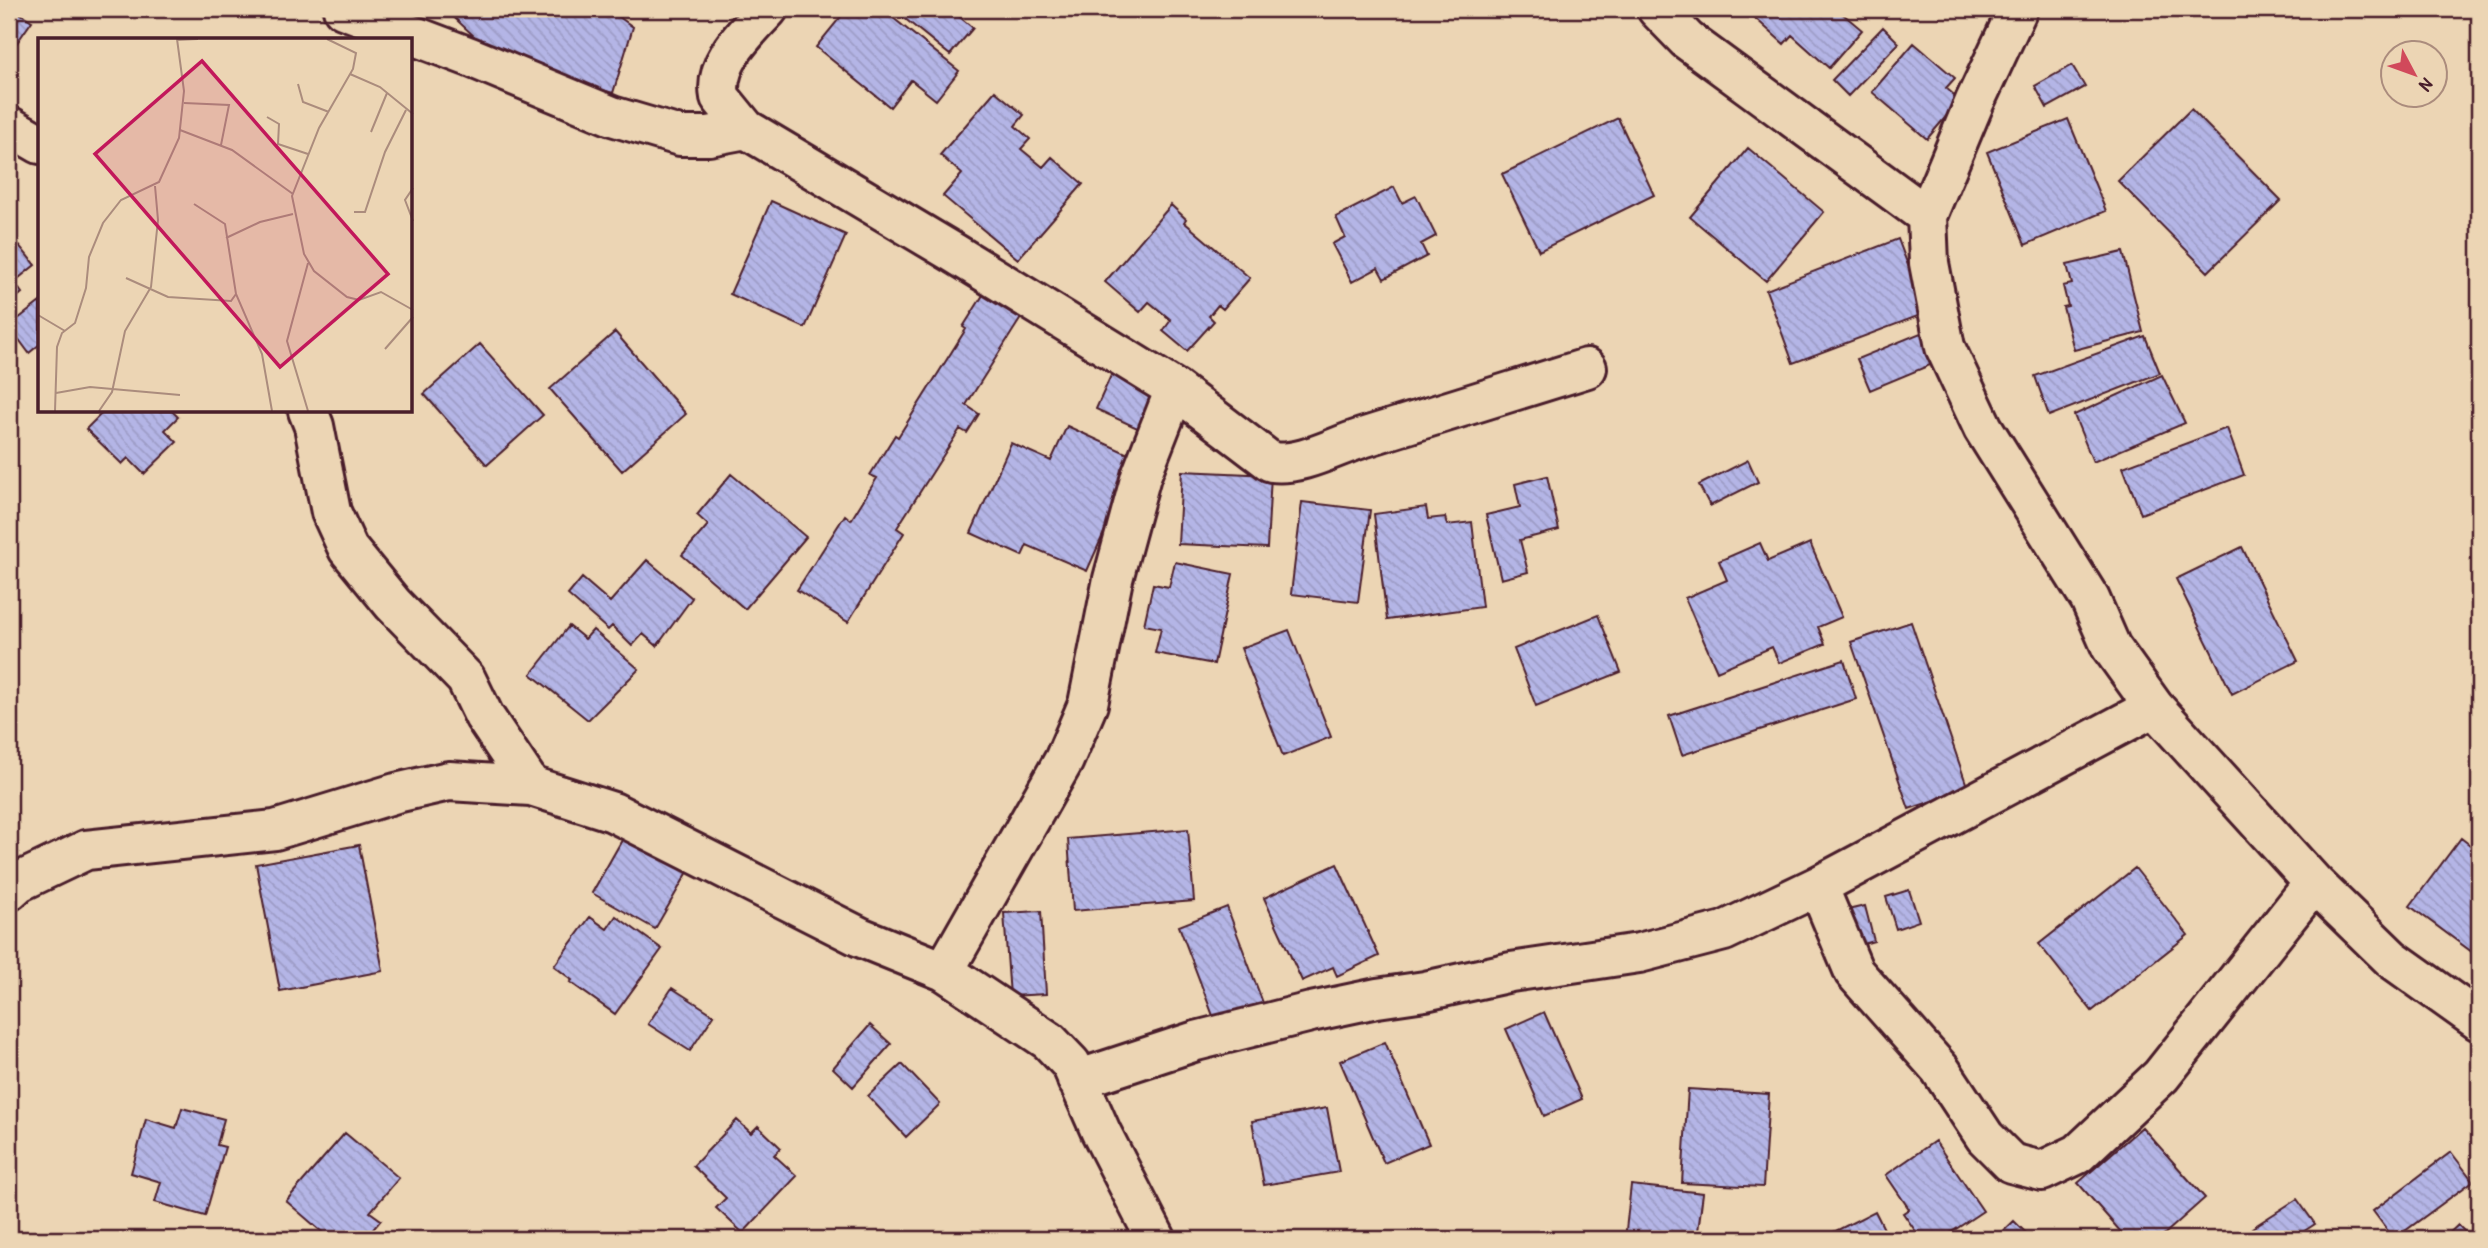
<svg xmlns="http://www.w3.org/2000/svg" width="2488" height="1248" viewBox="0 0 2488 1248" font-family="'Patrick Hand',sans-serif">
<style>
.building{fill:url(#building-back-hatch);stroke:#4a1f2b;stroke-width:2}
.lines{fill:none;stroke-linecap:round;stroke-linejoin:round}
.street-casing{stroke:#4a1f2b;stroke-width:44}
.street{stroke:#ecd5b4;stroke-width:38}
.inset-road{fill:none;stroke:#ab8c7d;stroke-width:2}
.view{fill:#c2185b;fill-opacity:0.15;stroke:#c2185b;stroke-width:3.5}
.inset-edge{fill:none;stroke:#4a1f2b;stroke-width:3.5}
</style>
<defs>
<pattern id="building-back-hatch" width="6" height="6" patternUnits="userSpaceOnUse" patternTransform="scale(1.75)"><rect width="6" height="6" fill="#b4b5e6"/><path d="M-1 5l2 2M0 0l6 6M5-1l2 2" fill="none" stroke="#9c9bc5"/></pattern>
</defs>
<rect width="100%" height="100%" fill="#ecd5b4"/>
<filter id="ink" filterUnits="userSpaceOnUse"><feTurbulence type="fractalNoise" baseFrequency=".0143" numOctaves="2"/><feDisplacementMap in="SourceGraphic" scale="14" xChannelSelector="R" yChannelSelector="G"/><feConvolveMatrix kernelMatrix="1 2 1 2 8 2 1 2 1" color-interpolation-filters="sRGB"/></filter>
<g filter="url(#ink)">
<!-- building -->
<path class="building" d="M9 9H13L32 21 9 54Z
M445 9H608L633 27 613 93 480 54 474 36Z
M847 9H882L959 71 936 100 911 80 890 107 816 47Z
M893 9H950L973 28 950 55Z
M1745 9H1837L1862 30 1829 68 1792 35 1784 44Z
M1883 27 1899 43 1848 96 1832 80Z
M1914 43 1955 78 1946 88 1960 100 1927 139 1872 92Z
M2072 65 2085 87 2047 108 2035 86Z
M995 91 1024 115 1015 126 1030 139 1021 149 1043 167 1052 157 1083 184 1018 259 943 196 962 174 940 155Z
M2191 109 2281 200 2208 272 2118 181Z
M1618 118 1654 195 1539 251 1502 174Z
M2068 119 2106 211 2025 245 1987 152Z
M1748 148 1824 212 1766 281 1690 217Z
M1394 187 1402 203 1416 196 1436 236 1421 244 1427 256 1384 279 1378 268 1352 282 1332 244 1345 237 1336 217Z
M771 201 846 235 805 328 730 294Z
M1171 205 1186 219 1184 222 1250 278 1223 309 1218 305 1209 316 1214 321 1187 351 1163 331 1171 320 1149 302 1140 312 1105 282Z
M9 233 35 265 14 282 22 293 9 304Z
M1898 239 1926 313 1793 363 1766 290Z
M2123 252 2143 332 2074 350 2063 307 2068 306 2063 286 2072 284 2067 265Z
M988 287 1026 310 966 405 979 414 967 433 960 429 897 528 904 533 848 622 797 590 845 515 851 520 877 478 870 475 895 435 898 437 966 329 963 327Z
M40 302V344L29 353 9 326Z
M615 332 686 414 622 471 550 389Z
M1923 332 1935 363 1870 390 1857 359Z
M2145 336 2160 373 2049 416 2035 376Z
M480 344 543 415 487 465 424 394Z
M1116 364 1166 386 1146 432 1096 409Z
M2162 375 2185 423 2093 462 2074 415Z
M101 411H172L178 417 165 430 177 442 144 474 128 458 122 464 86 429 102 413Z
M1067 426 1137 458 1087 571 1027 545 1022 556 971 533 1011 443 1051 461Z
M2227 428 2244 475 2141 514 2123 467Z
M1748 460 1758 482 1710 506 1699 485Z
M1182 471 1271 475 1267 548 1178 544Z
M731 474 806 537 745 609 682 555 708 525 697 515Z
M1547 476 1559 530 1520 540 1528 572 1501 579 1486 515 1520 507 1515 484Z
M1302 502 1370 510 1358 602 1291 594Z
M1426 507 1428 519 1445 517 1447 525 1472 522 1482 607 1387 620 1374 514Z
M1760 543 1768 561 1810 543 1842 617 1818 627 1825 644 1779 663 1772 647 1717 671 1685 598 1727 580 1719 561Z
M2242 547 2298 661 2232 694 2176 579Z
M647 560 692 598 657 646 643 634 632 646 612 626 608 630 568 595 582 578 610 602Z
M1175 562 1233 574 1214 664 1155 653 1161 628 1144 625 1153 584 1169 587Z
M1598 615 1621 672 1536 706 1514 649Z
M9 617 13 643H9Z
M1911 622 1968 789 1909 809 1851 642Z
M569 626 585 639 593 630 639 669 588 720 531 674Z
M1289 630 1331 737 1283 756 1241 648Z
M1844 660 1856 699 1682 755 1669 716Z
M1188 829 1194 901 1073 911 1068 839Z
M626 833 689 870 655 929 592 893Z
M2461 838 2479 852V943L2472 952 2410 906Z
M359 845 383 971 280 991 256 864Z
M1337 864 1379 956 1337 976 1333 967 1302 981 1264 898Z
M2135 868 2188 935 2092 1011 2039 944Z
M1909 890 1919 921 1896 929 1886 897Z
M1865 906 1874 941 1853 947 1843 911Z
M1227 907 1266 1011 1218 1029 1179 926Z
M1041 911 1046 994 1010 996 1004 913Z
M616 916 662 949 615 1014 570 982 572 980 554 966 590 917 607 929Z
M672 988 714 1015 690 1051 648 1024Z
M1544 1012 1582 1099 1544 1116 1506 1029Z
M870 1025 891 1044 853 1087 833 1068Z
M1385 1042 1429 1144 1384 1163 1340 1061Z
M902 1064 940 1104 906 1137 868 1096Z
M1688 1089 1769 1094 1763 1187 1682 1183Z
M182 1108 224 1119 217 1145 225 1147 205 1216 155 1202 161 1182 131 1173 146 1119 176 1128Z
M1327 1108 1339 1172 1264 1185 1252 1121Z
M737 1120 751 1133 758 1126 781 1148 774 1155 797 1176 743 1233 716 1208 726 1198 693 1166Z
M2142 1127 2205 1198 2159 1239H2127L2078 1183Z
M345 1133 399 1178 370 1212 381 1220 365 1239H330L286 1201Z
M1935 1141 1983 1211 1941 1239H1921L1903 1213 1909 1209 1886 1175Z
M2451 1152 2473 1181 2394 1239 2373 1211Z
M1631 1185 1703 1193 1697 1239H1625Z
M2297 1199 2315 1224 2292 1239H2260L2252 1228Z
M1875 1211 1889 1239H1820Z
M2014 1221 2032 1239H1995Z
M2458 1225 2472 1239H2443Z"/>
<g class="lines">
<!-- street casing -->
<g class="street-casing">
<path id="street" d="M343 9 470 57 612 116 680 136H709L746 129
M768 9C747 32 713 62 720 97L746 129 954 253 1175 389 1271 462C1302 466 1333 447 1362 438 1437 414 1512 391 1587 368
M1657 9 1687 40 1927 216
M2018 9 1975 101 1927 216 1929 263 1945 347 1983 428 2090 599 2111 647 2154 707 2314 883 2392 959 2479 1021
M9 126 40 144
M308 411 314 426 331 512 348 549 393 604 466 679 484 716 531 786
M1818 886 1854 972 1940 1069 1985 1137 2011 1163 2042 1171 2078 1154 2161 1076 2314 883
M9 891 19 882 86 850 275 830 396 793 449 781 531 786 613 812 860 937 944 971 1049 1041 1071 1064 1101 1132 1156 1239
M944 971 1064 760 1088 704 1113 579 1141 476 1175 389
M1077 1080 1196 1041 1311 1012 1377 998 1425 991 1511 972 1639 953 1724 931 1818 886 2154 707"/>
</g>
<!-- street -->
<use href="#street" class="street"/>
</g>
</g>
<!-- overview -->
<g transform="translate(38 38)">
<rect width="374" height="374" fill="#ecd5b4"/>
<path class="inset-road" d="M289 1 318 15 315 31 281 90 254 158 266 216 276 233 309 259 321 262 343 254 375 272M139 2 160 1M312 36 342 49 375 76M260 46 265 64 291 74M146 65 191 67 183 107M229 79 241 86 240 106 270 116M142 92 194 112 255 156M333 94 349 55M375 150 367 162 375 183M156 166 187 186 198 256 224 316 234 373M316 174H327L347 114 368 72M188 200 222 184 255 176M88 240 130 259 193 263 198 256M0 277 27 293M347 311 375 279M18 355 52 349 142 357M17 373 19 309 24 295 37 285 48 250 51 219 65 185 83 162 121 144 141 100 146 53 139 1M61 373 74 354 87 293 113 249 120 182 117 148M270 373 249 303 270 225"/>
<path class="view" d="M164 23 350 236 242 329 57 116Z"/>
<rect width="374" height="374" class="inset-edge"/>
</g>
<!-- margin -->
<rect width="2488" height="1248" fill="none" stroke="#ecd5b4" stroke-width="35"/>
<rect x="18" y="18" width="2453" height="1213" fill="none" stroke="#4a1f2b" stroke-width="2.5" filter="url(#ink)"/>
<!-- north arrow -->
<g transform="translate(2414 74) rotate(131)"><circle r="33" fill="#ecd5b4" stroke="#ab8c7d" stroke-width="2"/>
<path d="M0-5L12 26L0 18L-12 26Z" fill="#d1495b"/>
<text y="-10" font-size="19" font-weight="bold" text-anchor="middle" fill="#4a1f2b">N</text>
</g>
</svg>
